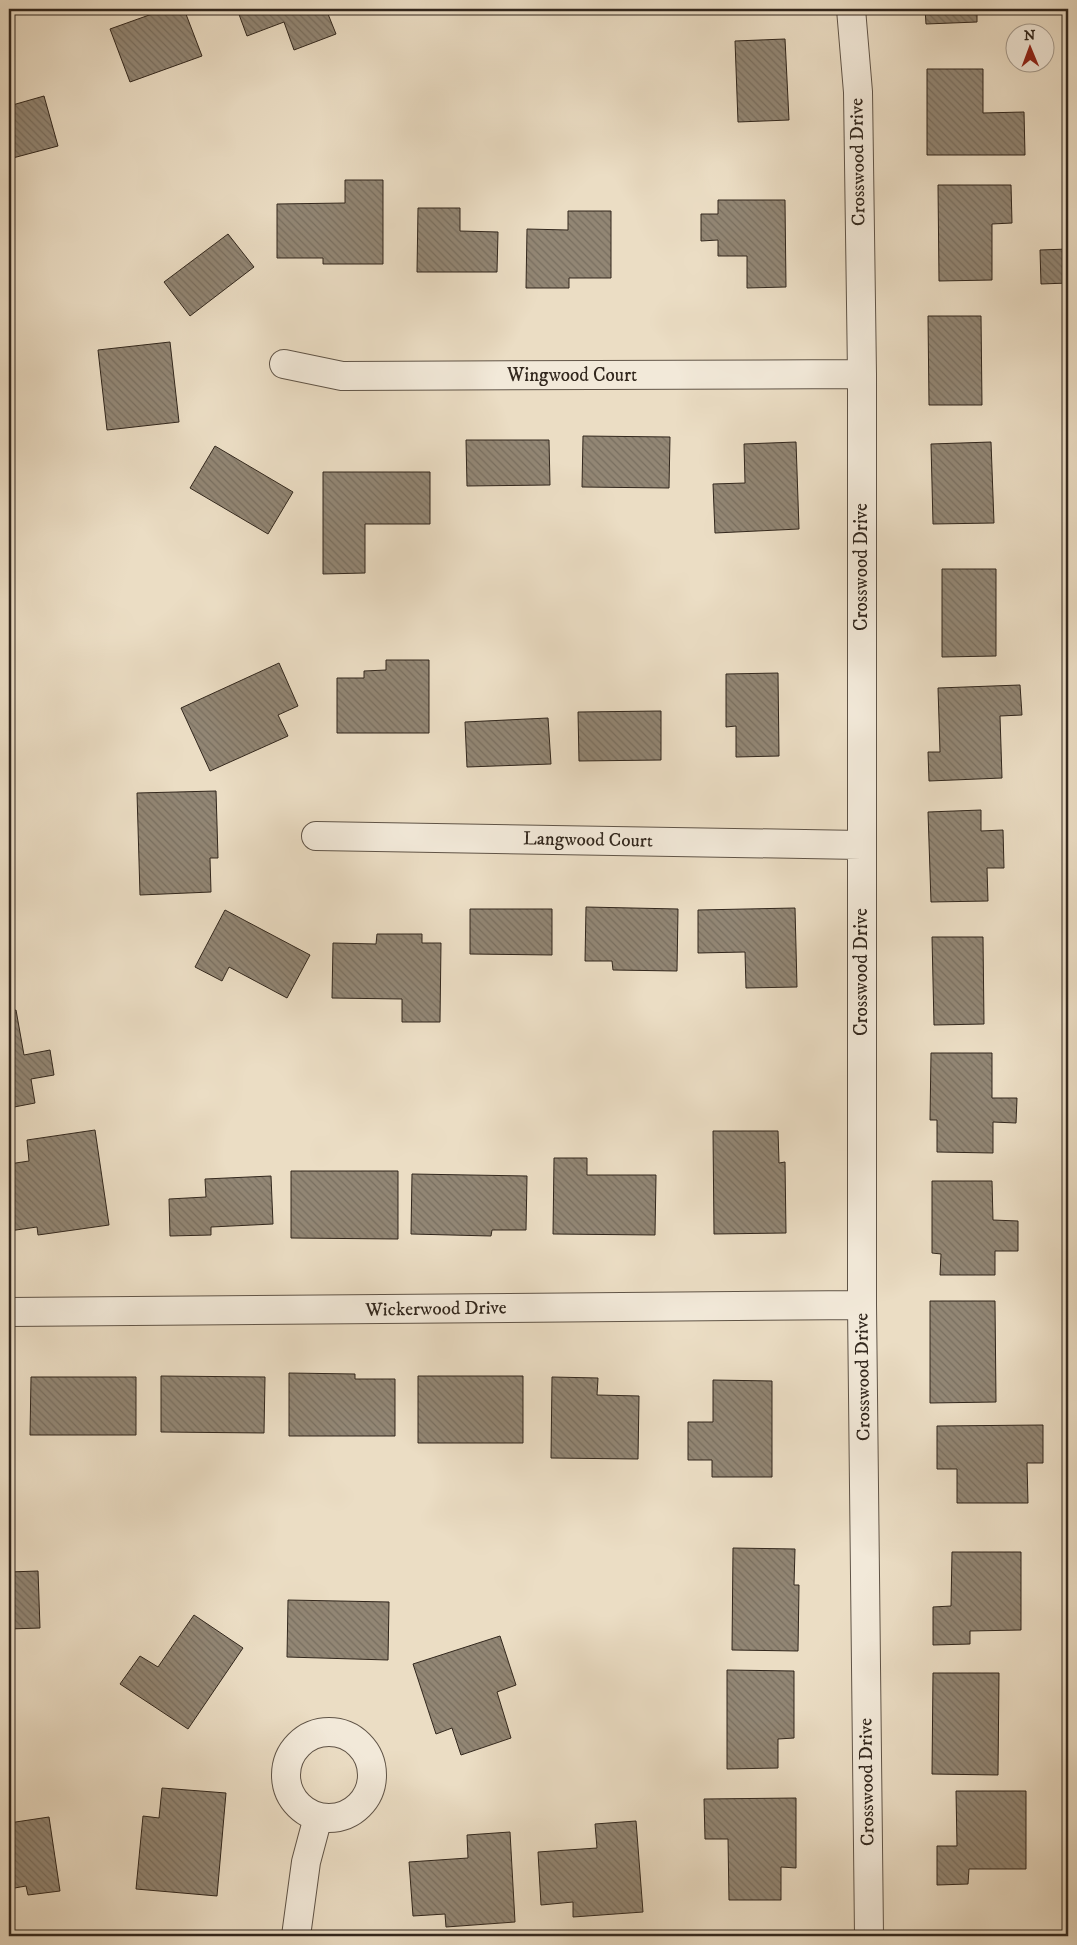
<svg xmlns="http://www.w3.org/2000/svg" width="1077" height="1945" viewBox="0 0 1077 1945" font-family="'IM FELL DW Pica',serif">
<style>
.building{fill:url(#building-back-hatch);stroke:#32271d}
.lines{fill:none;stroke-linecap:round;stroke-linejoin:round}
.minor-casing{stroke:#605447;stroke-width:30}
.minor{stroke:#f2e9d9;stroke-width:28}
.labels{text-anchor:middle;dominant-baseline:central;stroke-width:4;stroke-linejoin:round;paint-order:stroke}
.street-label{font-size:19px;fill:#32271d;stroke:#f2e9d9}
</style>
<defs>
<pattern id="building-back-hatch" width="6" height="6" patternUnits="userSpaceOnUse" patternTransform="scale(1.25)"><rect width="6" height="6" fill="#928674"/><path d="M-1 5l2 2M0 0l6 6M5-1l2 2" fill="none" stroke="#786e5f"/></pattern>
</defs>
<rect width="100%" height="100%" fill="#ebddc4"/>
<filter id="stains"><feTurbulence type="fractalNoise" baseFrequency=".004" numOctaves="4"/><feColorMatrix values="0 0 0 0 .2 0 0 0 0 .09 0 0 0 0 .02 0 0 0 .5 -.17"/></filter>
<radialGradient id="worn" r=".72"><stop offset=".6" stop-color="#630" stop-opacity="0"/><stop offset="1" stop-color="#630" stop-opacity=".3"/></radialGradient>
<!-- building -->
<path class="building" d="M166 9H184L202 56 130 82 110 29Z
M237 9H326L336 34 294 50 284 22 247 36Z
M925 9H977V22L926 24Z
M785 39 789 120 738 122 735 41Z
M927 69H983V113L1024 112 1025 155H927Z
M44 96 58 146 9 159V106Z
M345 180H383V264H323V258H277V204L345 203Z
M938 185H1011L1012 223 992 224V280L939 281Z
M718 200H785L786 287 747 288V256H718V240L701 241V214H718Z
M418 208H460V231L498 232 497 272H417Z
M568 211H611V278H569V288H526L527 229 568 230Z
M228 234 254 267 190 316 164 282Z
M1068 249V283L1041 284 1040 250Z
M928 316H981L982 405H929Z
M170 342 179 422 107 430 98 350Z
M583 436 670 437 669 488 582 487Z
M466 440H549L550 485 467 486Z
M796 442 799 529 715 533 713 484 745 483 744 444Z
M991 442 994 523 933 524 931 444Z
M215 446 293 492 268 534 190 488Z
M323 472H430V524H365V573L323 574Z
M942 569H996V656L942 657Z
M386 660H429V733H337V678H364V671L386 670Z
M279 663 298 706 278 715 288 736 210 771 181 708Z
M778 673 779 756 736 757V726L726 727V674Z
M1020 685 1022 715 1000 716 1002 778 929 781 928 752H940L938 688Z
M661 711V760L579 761 578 712Z
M548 718 551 764 467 767 465 722Z
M216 791 218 858H210L211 892 140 895 137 793Z
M981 810V831L1003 830 1004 868H987L988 901 931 902 928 812Z
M586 907 678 909 677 971 613 970 612 961H585Z
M795 908 797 987 746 988 745 952 698 953V910Z
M470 909H552V955L470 954Z
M225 910 310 955 287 998 229 967 222 981 195 967Z
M377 934H422V943H441L440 1022H402V999L332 998 333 943 376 944Z
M932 937H983L984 1024 934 1025Z
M9 967 12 981 9 982Z
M16 1010 24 1055 50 1050 54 1075 31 1079 35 1103 9 1108V1012Z
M931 1053H992V1098H1017L1016 1123 993 1122V1153L937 1152V1120H930Z
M95 1130 109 1225 38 1235 37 1227 9 1231V1164L29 1161 27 1140Z
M713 1131H778L779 1163 785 1162 786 1233 714 1234Z
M554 1158H587V1175H656L655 1235 553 1234Z
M291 1171H398V1239L291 1238Z
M412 1174 527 1176 526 1230H492L491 1236 411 1234Z
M271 1176 273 1224 211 1227V1235L170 1236 169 1199 206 1197 205 1179Z
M932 1181H992L993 1220 1018 1221V1251H995V1275H940L941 1254 932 1253Z
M930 1301H995L996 1402 930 1403Z
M289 1373 355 1374V1379H395V1436H289Z
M161 1376 265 1377 264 1433 161 1432Z
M418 1376H523V1443H418Z
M31 1377H136V1435H30Z
M552 1377 598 1378 597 1395 639 1396 638 1459 551 1458Z
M713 1380 772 1381V1477H712V1460H688V1422H713Z
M1043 1425V1463H1027L1028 1503H957V1469H937V1426Z
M733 1548 795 1549 794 1585H799L798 1651 732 1650Z
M952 1552H1021V1630L970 1631V1644L933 1645V1607L951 1606Z
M38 1571 40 1628 9 1629V1572Z
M288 1600 389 1602 388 1660 287 1657Z
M194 1615 243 1648 188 1729 120 1684 140 1656 158 1667Z
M500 1636 516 1685 497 1692 511 1738 461 1755 452 1728 436 1734 413 1664Z
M727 1670 794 1671V1738L778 1739V1768L727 1769Z
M933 1673H999L998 1775 932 1774Z
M162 1788 226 1793 217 1896 136 1889 143 1816 159 1818Z
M956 1791H1026V1869H969L968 1884 937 1885V1846H957Z
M796 1798V1868L781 1867V1900H729L728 1839H705L704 1799Z
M49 1817 60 1891 28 1895 26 1886 9 1889V1823Z
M636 1821 643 1912 573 1917V1902L541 1905 538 1852 597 1848 595 1824Z
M510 1832 515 1922 446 1927 445 1914 413 1916 409 1862 468 1858 467 1835Z"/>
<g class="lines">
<!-- minor casing -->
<g class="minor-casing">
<path id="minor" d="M851 9 858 92 862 374V1305L869 1936
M284 364 342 376 862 374
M316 836 861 845
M9 1312 862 1305
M286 1775a43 43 0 1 1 86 0a43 43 0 1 1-86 0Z
M296 1936 306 1862 318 1817"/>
</g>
<!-- minor -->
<use href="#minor" class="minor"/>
</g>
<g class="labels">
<!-- street labels -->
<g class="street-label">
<text transform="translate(858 162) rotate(-91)">Crosswood Drive</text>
<text x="572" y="375">Wingwood Court</text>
<text transform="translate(861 567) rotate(-90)">Crosswood Drive</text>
<text transform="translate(588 840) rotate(1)">Langwood Court</text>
<text transform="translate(861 972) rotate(-90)">Crosswood Drive</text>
<text transform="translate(436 1309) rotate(-1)">Wickerwood Drive</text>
<text transform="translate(863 1377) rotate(-91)">Crosswood Drive</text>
<text transform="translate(867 1782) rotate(-91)">Crosswood Drive</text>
</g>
</g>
<!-- margin -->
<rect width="1077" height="1945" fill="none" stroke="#ebddc4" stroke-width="30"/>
<rect x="10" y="10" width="1057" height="1925" fill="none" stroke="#32271d" stroke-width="2.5"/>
<rect x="15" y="15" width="1047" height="1915" fill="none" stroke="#32271d"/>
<!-- north arrow -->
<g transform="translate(1030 48) rotate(359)"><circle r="24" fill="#f2e9d9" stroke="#a59b8e"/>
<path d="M0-4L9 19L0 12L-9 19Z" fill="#8f2418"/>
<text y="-8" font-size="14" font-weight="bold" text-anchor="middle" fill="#32271d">N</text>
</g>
<rect width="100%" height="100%" filter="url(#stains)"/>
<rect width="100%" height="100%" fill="url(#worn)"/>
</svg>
